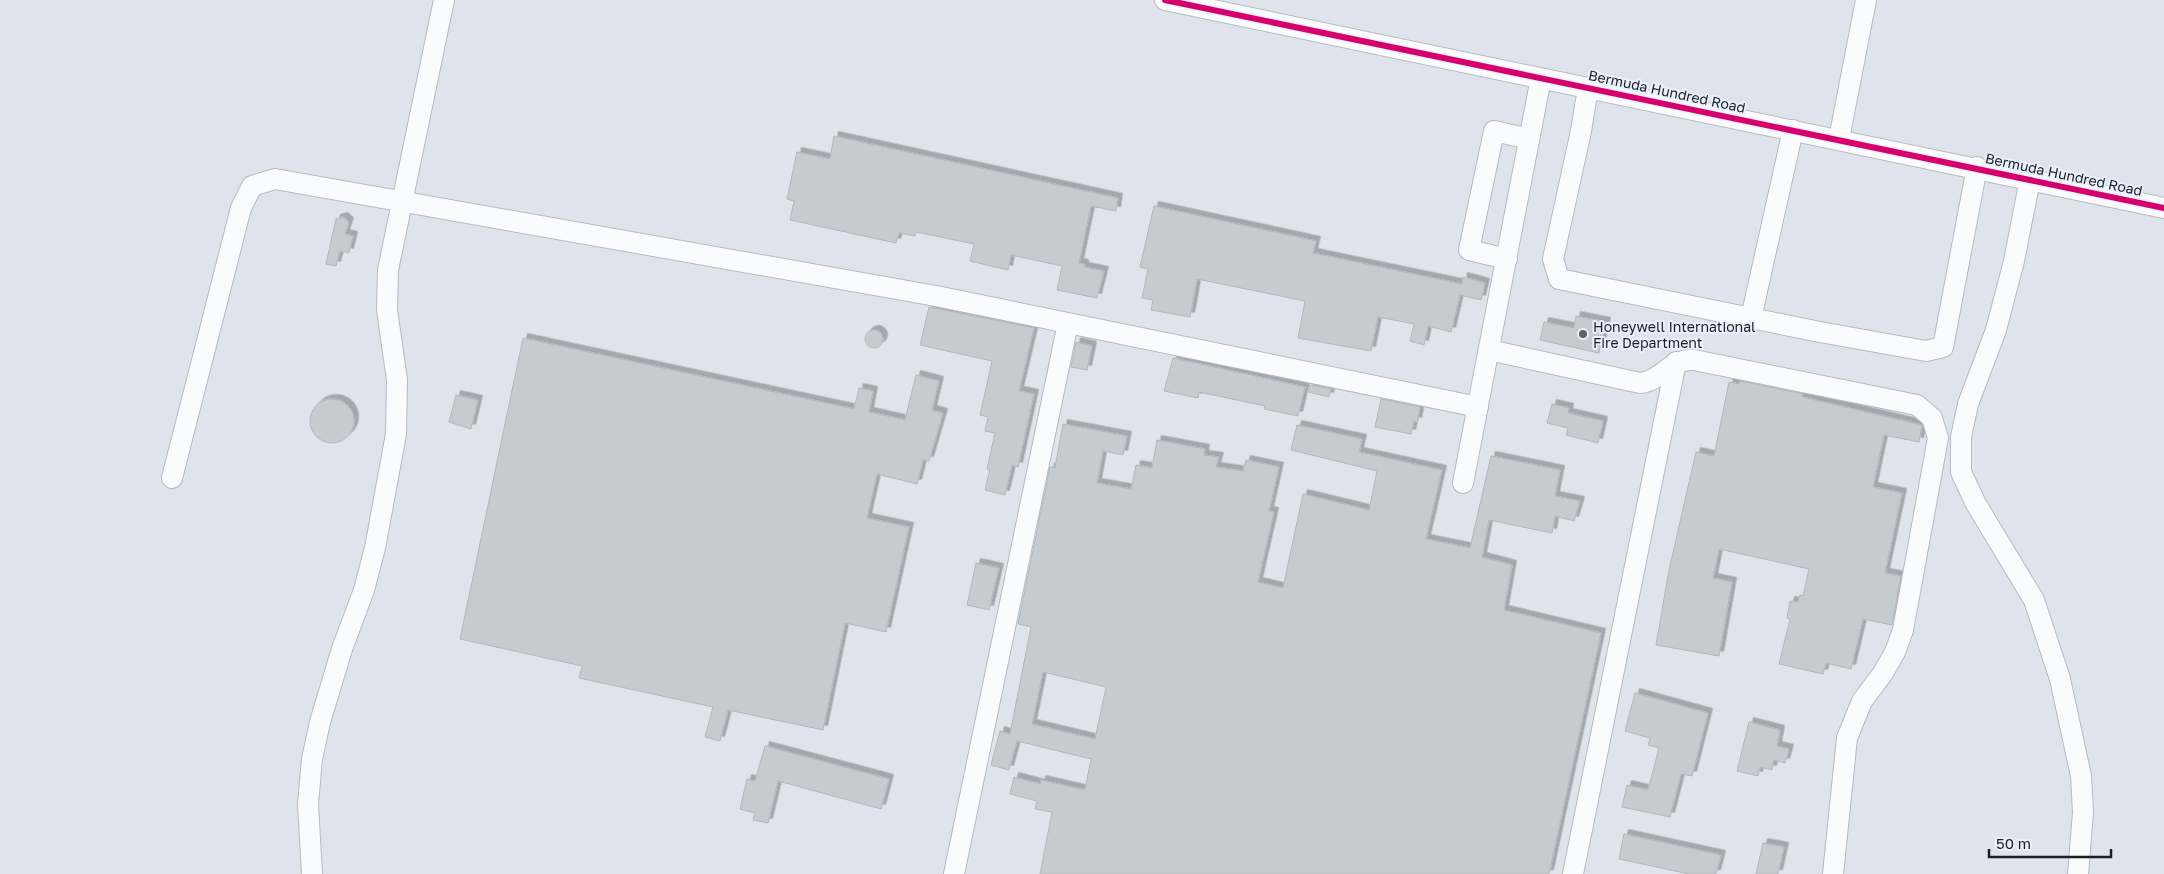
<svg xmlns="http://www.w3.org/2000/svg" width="2164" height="874" viewBox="0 0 2164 874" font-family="'Golos Text',sans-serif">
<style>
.building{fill:#c6cbd0;stroke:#b2b7bd;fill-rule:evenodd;filter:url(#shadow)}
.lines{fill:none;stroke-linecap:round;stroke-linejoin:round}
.minor-casing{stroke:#b6bac1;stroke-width:22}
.minor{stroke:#fafbfc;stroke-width:20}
.cycleway-casing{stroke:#e8f0fc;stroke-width:9}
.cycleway{stroke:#d6006c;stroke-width:6}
.poi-dot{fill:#606369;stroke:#e8f0fc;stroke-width:2}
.labels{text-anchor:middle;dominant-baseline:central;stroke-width:4;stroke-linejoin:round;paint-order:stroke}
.street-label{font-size:14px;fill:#1b1e23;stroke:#e8f0fc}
.poi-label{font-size:14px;fill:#1b1e23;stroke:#e8f0fc;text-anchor:start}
</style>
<defs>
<filter id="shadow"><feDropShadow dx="4.5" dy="-4.5" stdDeviation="0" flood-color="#0004"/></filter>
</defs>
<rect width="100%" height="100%" fill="#dfe4ec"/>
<!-- building -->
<path class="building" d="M834 136 1118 198 1116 211 1091 206 1079 263 1084 264V267L1104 271 1097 298 1057 290 1062 266 1011 255 1008 270 970 261 974 244 916 232 915 236 899 233 896 243 790 220 794 201 787 199 797 152 830 159Z
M1154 206 1316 241 1313 253 1462 284 1463 277 1485 283 1481 300 1460 295 1451 332 1428 326 1424 345 1410 341 1414 324 1378 317 1371 351 1298 338 1305 301 1197 279 1190 317 1151 310 1153 300 1142 298 1148 269 1140 267Z
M343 217 349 222 345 234 353 236 349 253 340 251 336 266 326 264 336 219Z
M929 307 1034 328 1019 391 1034 394 1018 467 1012 465 1005 495 985 490 990 469H987L995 433 985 431 988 417 980 415 992 361 920 345Z
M1576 316 1606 322 1599 353 1540 340 1544 322 1574 328Z
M865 339a9 9 0 1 1 18 0a9 9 0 1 1-18 0Z
M523 338 854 409 859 388 873 391 869 412 905 420 916 375 939 381 932 410 943 413 929 461 923 460 917 484 877 474 867 518 909 527 886 632 845 623 823 730 728 710 720 741 705 737 713 707 579 678 582 666 460 639Z
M1076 342 1092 346 1087 370 1071 367Z
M1173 358 1305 387 1298 416 1264 409 1265 406 1199 392 1198 398 1164 391Z
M1740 381 1803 394 1802 397 1922 425 1919 442 1884 435 1873 487 1902 493 1885 573 1901 576 1892 625 1863 619 1851 669 1826 663 1823 674 1779 664 1790 619 1787 618 1790 601 1798 602 1800 595 1803 596 1809 569 1719 549 1713 578 1732 582 1719 656 1656 645 1669 570 1696 452 1714 456 1729 382 1739 384Z
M1310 385 1331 389 1329 397 1308 392Z
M456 395 478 400 471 429 449 422Z
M310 421a22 22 0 1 1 44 0a22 22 0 1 1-44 0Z
M1381 399 1420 407 1417 422 1414 421 1411 434 1375 427Z
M1552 404 1569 408 1568 413 1603 421 1598 443 1566 435 1568 428 1547 423Z
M1063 424 1127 436 1123 455 1103 451 1097 483 1131 489 1136 465 1152 468 1157 440 1205 449 1204 455 1219 457 1216 467 1243 471 1246 460 1279 467 1269 511 1274 512 1258 582 1283 588 1303 494 1369 510 1377 471 1291 450 1297 425 1362 439 1359 452 1442 470 1426 539 1470 548 1491 456 1560 470 1555 496 1580 501 1574 521 1555 516 1552 533 1489 520 1482 557 1512 565 1504 610 1601 633 1549 874H1040L1052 812 1035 809 1037 801 1010 794 1014 777 1041 784V780L1085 790 1091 759 1017 741 1009 770 991 765 1000 731 1010 734 1031 627 1018 624 1050 467 1055 468ZM1043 672 1106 687 1095 739 1032 724Z
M976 563 999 568 989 610 967 605Z
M1635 693 1708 713 1692 776 1681 774 1670 817 1622 807 1627 785 1648 790 1659 748 1648 745 1650 738 1625 731Z
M1749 722 1780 730 1777 746 1789 749 1785 763 1774 760 1772 770 1760 767 1758 776 1737 771Z
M765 746 889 779 881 809 778 781 768 823 753 820 755 813 740 809 747 779 755 781Z
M1624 834 1721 855 1716 874H1689L1619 859Z
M1763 843 1784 847 1778 874H1756Z"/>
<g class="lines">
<!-- minor casing -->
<g class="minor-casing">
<path id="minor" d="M1165 0 2164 208
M1588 88 1581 131 1553 259 1559 279 1820 332 1926 351 1943 347 1977 167
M1839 139 1866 0
M2030 179 2014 261 1996 330 1968 404 1961 437V472L1976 504 2034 600 2060 679 2081 776 2083 812 2078 874
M1507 259 1469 250 1494 131 1529 139
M1751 318 1793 130
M1489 350 1640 383C1662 381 1670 358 1694 360L1917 405 1932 418 1938 438 1903 630 1895 652 1883 673 1862 701 1847 738 1833 874
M172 478 241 208 252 186 275 179 936 296 1478 407
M1463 483 1541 78
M312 874 308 804 312 759 320 722 342 649 364 590 375 548 396 434 397 380 387 310 388 270 444 0
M954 874 1068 323
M1573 874 1676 362"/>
</g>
<!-- minor -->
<use href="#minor" class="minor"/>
<!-- cycleway casing -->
<g class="cycleway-casing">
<path id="cycleway" d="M1165 0 2164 208"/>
</g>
<!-- cycleway -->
<use href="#cycleway" class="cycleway"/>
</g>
<!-- markers -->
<circle class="poi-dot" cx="1583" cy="334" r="5"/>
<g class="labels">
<!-- street labels -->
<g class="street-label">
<text transform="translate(1667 91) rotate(12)">Bermuda Hundred Road</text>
<text transform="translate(2064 174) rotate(12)">Bermuda Hundred Road</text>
</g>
<!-- poi labels -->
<g class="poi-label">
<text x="1593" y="326">Honeywell International<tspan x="1593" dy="16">Fire Department</tspan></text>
</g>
</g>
<!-- scale -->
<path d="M1989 849v8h122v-8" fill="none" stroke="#1b1e23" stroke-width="2.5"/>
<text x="1996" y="849" font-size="15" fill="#1b1e23" stroke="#e8f0fc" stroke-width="4" paint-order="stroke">50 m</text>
</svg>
